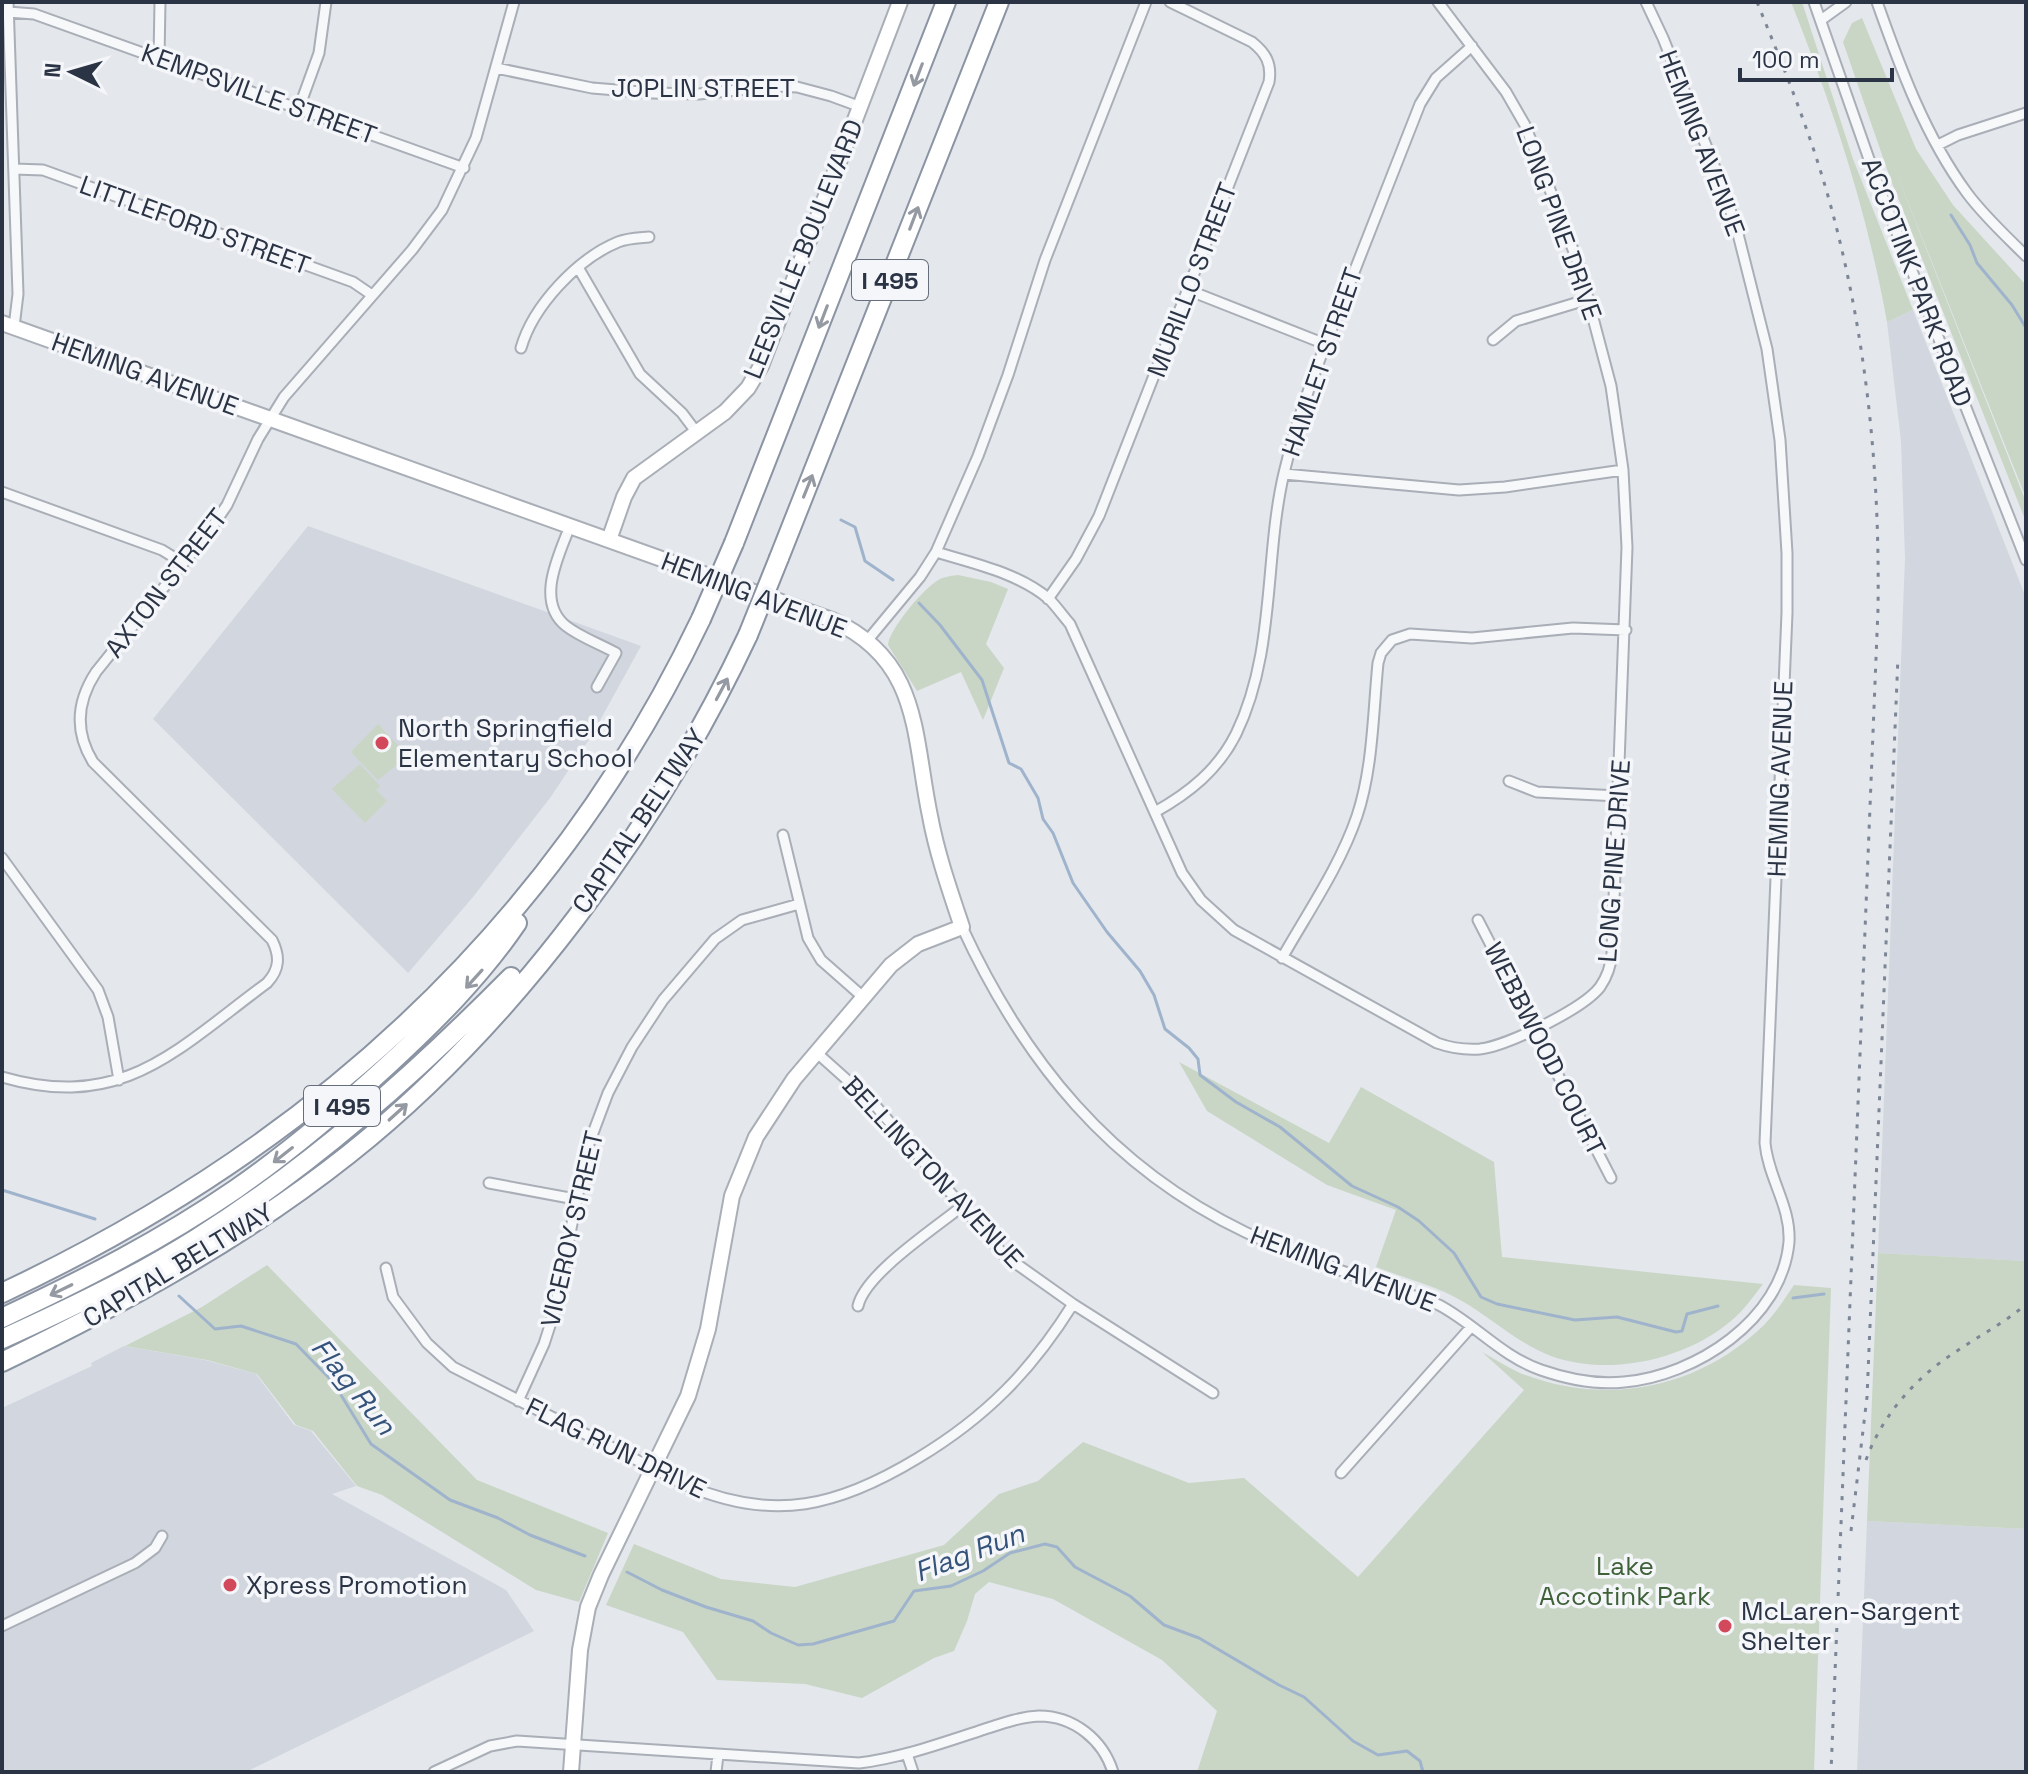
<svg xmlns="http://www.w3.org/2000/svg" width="2028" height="1774" viewBox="0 0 2028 1774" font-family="'Space Grotesk',sans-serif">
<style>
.built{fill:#d2d6de}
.green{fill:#c9d6c5}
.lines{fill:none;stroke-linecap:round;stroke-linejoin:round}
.stream{stroke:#9fb4cc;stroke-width:3}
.street-casing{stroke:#a9aeb7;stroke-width:13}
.secondary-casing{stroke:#a9aeb7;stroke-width:18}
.highway-casing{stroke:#8b94a3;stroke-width:22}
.street{stroke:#f7f8fa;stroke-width:9}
.secondary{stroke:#fff;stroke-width:14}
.highway{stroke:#fff;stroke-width:18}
.rail{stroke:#7d8696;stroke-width:3;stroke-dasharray:4 8;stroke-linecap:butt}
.highway-bridge-casing{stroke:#8b94a3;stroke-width:22;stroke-linecap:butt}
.highway-bridge{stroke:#fff;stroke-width:18}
.oneway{stroke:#959aa2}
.poi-dot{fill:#d1495b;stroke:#f4f6f9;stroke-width:3}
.labels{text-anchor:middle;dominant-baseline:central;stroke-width:7;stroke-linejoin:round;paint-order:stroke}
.shield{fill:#f4f6f9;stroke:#676e7b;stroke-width:2}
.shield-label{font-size:24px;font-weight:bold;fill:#2b3445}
.street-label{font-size:26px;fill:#2b3445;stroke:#f4f6f9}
.poi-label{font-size:26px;fill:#2b3445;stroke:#f4f6f9;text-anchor:start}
.park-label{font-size:26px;fill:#3f6138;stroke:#f4f6f9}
.water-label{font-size:28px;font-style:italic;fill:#34527a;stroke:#f4f6f9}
</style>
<rect width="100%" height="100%" fill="#e4e7ec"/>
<!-- built -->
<path class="built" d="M1913 310 2026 598V1261L1878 1253 1905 558 1901 441 1887 322Z
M308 526 641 646 592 735 550 798 473 897 408 973 153 719Z
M124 1346 205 1360 256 1374 294 1425 311 1431 356 1486 332 1494 506 1590 534 1631 246 1772H2V1408L92 1366 91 1363Z
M1867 1521 2026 1529V1772H1857Z"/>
<!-- green -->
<path class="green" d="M1791 2H1802L1853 159 1913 310 1887 322C1867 211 1833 107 1791 2Z
M1862 18 1916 149 1953 205 2026 285V498L1892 162 2026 502V522L1889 175 1843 42 1852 23Z
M958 575 991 582 1008 589 986 644 1004 668 983 720 961 672 917 691 888 645C889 630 921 592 934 583 941 577 949 576 958 575Z
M378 724 408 756 378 780 351 752Z
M360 764 380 786 376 790 387 801 365 823 332 789Z
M1179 1062 1329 1143 1361 1087 1494 1162 1502 1257 1763 1284C1753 1297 1744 1310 1731 1321 1685 1360 1608 1377 1551 1356 1517 1343 1493 1319 1462 1301 1437 1286 1404 1278 1376 1267L1396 1210 1327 1185 1207 1111Z
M1878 1253 2026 1261V1529L1867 1521Z
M267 1265 477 1480 608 1533 579 1602 536 1590 382 1495 357 1486 313 1431 296 1425 257 1374 207 1360 125 1346 202 1307Z
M1794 1285 1831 1288 1814 1772H1197L1217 1711 1162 1660 1053 1599 989 1582 975 1594 967 1621 954 1651 934 1658 862 1698 805 1684 717 1680 683 1632 606 1605 634 1544 721 1579 795 1587 944 1545 999 1494 1038 1481 1083 1442 1189 1483 1244 1478 1358 1577 1524 1390 1482 1352C1495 1359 1507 1367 1520 1373 1606 1407 1698 1389 1764 1325 1776 1313 1785 1298 1794 1285Z"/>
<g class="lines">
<!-- stream -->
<path class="stream" d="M1951 215 1970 245 1977 263 2012 305 2026 328
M841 520 855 527 865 561 893 580
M919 603 940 625 982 680 1009 763 1021 769 1038 798 1043 819 1053 833 1073 883 1107 932 1140 971 1154 995 1165 1029 1189 1048 1198 1059 1200 1075 1236 1102 1280 1127 1352 1186 1398 1207 1419 1221 1454 1253 1481 1297 1497 1304 1575 1320 1617 1317 1676 1332 1682 1331 1687 1314 1718 1306
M2 1190 95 1219
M179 1296 215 1329 241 1326 296 1344 333 1382 371 1444 450 1500 498 1518 530 1535 585 1556
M1793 1298 1824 1294
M627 1572 662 1590 706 1607 753 1621 771 1633 798 1645 813 1644 894 1621 914 1591 951 1586 983 1571 1010 1553 1045 1544 1057 1547 1075 1567 1130 1596 1164 1625 1199 1638 1279 1685 1304 1697 1353 1741 1378 1755 1407 1751 1420 1761 1423 1772"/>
<!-- street casing -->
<g class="street-casing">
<path id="street" d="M8 2 18 294 14 327
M1814 2 1877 182 2026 560
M1877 2C1900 67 1925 136 1967 193 1984 216 2006 236 2026 256
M8 12 34 14 464 168
M1821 20 1846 2
M159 58 160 2
M496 68 592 88 653 93 699 94 776 86 797 87 831 96 861 107
M299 108 319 53 326 2
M1938 145 1958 135 2026 113
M14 169 43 170 353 282 372 295
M579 269 640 374 682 413 697 433
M1188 290 1325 344
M1493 340 1516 321 1589 299
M521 348C533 306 577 259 618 242 628 238 638 238 649 237
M1284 474 1459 490 1505 487 1623 470
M2 492 162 550 183 563
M570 526C559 555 535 601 566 626 580 637 600 644 616 653L597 687
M936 552C972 563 1019 573 1049 599 1056 606 1063 616 1070 624L1182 873 1201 900 1234 930 1437 1043C1451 1048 1465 1050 1480 1049 1507 1046 1583 1009 1600 987 1607 977 1611 965 1612 953L1627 547 1623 470 1611 386 1579 265 1525 125 1506 92 1438 2
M1048 599 1076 559 1099 516 1269 82C1272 64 1266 53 1252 42L1170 2
M867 641 920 577 936 552 978 456 1008 375 1045 260 1146 2
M1509 781 1537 792 1619 796
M1155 812C1189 793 1218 770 1236 734 1276 652 1264 558 1284 473 1299 409 1323 350 1347 290 1371 228 1396 166 1420 104L1436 78 1472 46
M783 835 808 938 821 960 863 997
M2 858 98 990 108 1017 119 1080
M1478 920 1611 1178
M962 927C1024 1061 1110 1167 1245 1232 1307 1262 1375 1281 1439 1305 1475 1324 1501 1356 1541 1370 1567 1379 1597 1385 1624 1382 1695 1376 1782 1320 1789 1242 1791 1206 1768 1178 1765 1143L1787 613V553L1780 440 1767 349 1737 230 1721 183 1663 38 1646 2
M1282 958C1308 912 1340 866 1357 816 1373 768 1373 713 1378 663L1381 653 1392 640 1410 634 1472 638 1573 628 1626 630
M817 1053 874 1104 1004 1255 1073 1304 1213 1393
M2 1077C123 1112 176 1050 267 983 280 969 280 956 272 940L93 762C74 731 77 701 96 672L210 530 227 505 258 439 284 397 412 250 442 210 476 138 514 2
M489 1183 575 1199
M386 1268 393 1297 427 1343 453 1367 686 1485C774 1523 839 1506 918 1458 986 1417 1031 1371 1073 1304
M858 1306C865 1274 934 1229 961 1207
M518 1401 544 1344 554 1313 587 1149 608 1093 632 1047 663 1000 715 939 742 920 799 904
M1341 1473 1471 1327
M2 1626 135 1563 155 1548 162 1536
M907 1754 913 1772
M434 1772 490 1746 517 1741 859 1763C900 1758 939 1744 979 1731 998 1725 1018 1717 1039 1716 1074 1716 1103 1740 1113 1772
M716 1772 718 1755"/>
</g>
<!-- secondary casing -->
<g class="secondary-casing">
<path id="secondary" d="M2 323 832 620C921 660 913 735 930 816 937 854 950 891 962 927L918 944 891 965 794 1079 756 1137 732 1196 708 1329 688 1396 601 1575 588 1607 580 1650 571 1772
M609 540 624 497 634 478 725 412 748 388 761 366 900 2"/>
</g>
<!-- highway casing -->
<g class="highway-casing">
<path id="highway" d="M734 543 946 2
M779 558 999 2
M2 1293C311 1148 553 929 701 619
M2 1318C83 1280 162 1240 236 1189 289 1152 339 1110 387 1066 434 1023 481 976 517 923
M2 1339C68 1309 135 1277 197 1238 313 1165 415 1074 511 977
M2 1362C124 1303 242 1239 349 1154 514 1023 659 825 748 635"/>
</g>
<!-- street -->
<use href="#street" class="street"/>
<!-- secondary -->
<use href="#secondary" class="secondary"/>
<!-- highway -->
<use href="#highway" class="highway"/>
<!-- rail -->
<path class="rail" d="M1757 2C1783 66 1809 129 1828 196 1866 331 1880 469 1878 609L1831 1772
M1866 1460C1883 1413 1918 1375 1960 1349 1982 1334 2006 1322 2026 1304
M1851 1531 1867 1397 1898 657"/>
<!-- highway-bridge casing -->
<g class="highway-bridge-casing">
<path id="highway-bridge" d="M701 619 734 543
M748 635 779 558"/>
</g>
<!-- highway-bridge -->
<use href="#highway-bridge" class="highway-bridge"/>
</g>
<!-- one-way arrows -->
<defs><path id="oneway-shaft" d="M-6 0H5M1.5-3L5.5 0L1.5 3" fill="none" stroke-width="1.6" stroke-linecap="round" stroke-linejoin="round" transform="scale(2)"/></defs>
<g class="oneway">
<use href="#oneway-shaft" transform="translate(918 75) rotate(111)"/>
<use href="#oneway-shaft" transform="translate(914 218) rotate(-69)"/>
<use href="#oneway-shaft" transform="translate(823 317) rotate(111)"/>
<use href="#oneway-shaft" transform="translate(808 486) rotate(-68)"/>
<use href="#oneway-shaft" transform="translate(722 689) rotate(-62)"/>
<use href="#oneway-shaft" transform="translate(474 979) rotate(132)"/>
<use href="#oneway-shaft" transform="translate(398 1112) rotate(-42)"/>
<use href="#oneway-shaft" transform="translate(283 1155) rotate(142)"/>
<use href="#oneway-shaft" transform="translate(61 1290) rotate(154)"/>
</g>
<!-- markers -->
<g class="poi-dot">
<circle cx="382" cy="743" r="8"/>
<circle cx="230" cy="1585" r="8"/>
<circle cx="1725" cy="1626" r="8"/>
</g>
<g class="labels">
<!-- shield labels -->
<g class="shield">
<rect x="852" y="260" width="76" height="40" rx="6"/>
<rect x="304" y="1086" width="76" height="40" rx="6"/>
</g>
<g class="shield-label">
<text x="890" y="280">I 495</text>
<text x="342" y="1106">I 495</text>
</g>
<!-- street labels -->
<g class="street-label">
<text x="703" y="88">JOPLIN STREET</text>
<text transform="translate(259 94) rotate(20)">KEMPSVILLE STREET</text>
<text transform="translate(1702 143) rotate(69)">HEMING AVENUE</text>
<text transform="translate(1559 223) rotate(70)">LONG PINE DRIVE</text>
<text transform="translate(195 225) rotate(20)">LITTLEFORD STREET</text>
<text transform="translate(803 249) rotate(-68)">LEESVILLE BOULEVARD</text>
<text transform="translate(1192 280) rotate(-69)">MURILLO STREET</text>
<text transform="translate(1917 282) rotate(69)">ACCOTINK PARK ROAD</text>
<text transform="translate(1322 362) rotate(-71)">HAMLET STREET</text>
<text transform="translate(145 374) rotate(20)">HEMING AVENUE</text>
<text transform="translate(166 583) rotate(-52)">AXTON STREET</text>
<text transform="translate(754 595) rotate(21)">HEMING AVENUE</text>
<text transform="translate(1780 779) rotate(-88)">HEMING AVENUE</text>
<text transform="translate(639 821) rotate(-56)">CAPITAL BELTWAY</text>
<text transform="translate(1614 861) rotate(-86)">LONG PINE DRIVE</text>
<text transform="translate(1545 1049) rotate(63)">WEBBWOOD COURT</text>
<text transform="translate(933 1172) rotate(47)">BELLINGTON AVENUE</text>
<text transform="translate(572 1229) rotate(-77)">VICEROY STREET</text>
<text transform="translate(178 1265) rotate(-31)">CAPITAL BELTWAY</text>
<text transform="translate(1343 1269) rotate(21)">HEMING AVENUE</text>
<text transform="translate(616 1448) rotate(26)">FLAG RUN DRIVE</text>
</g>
<!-- poi labels -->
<g class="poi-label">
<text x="398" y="728">North Springfield<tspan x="398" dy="30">Elementary School</tspan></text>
<text x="246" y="1585">Xpress Promotion</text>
<text x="1741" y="1611">McLaren-Sargent<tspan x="1741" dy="30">Shelter</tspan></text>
</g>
<!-- park labels -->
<g class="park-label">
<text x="1625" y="1566">Lake<tspan x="1625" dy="30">Accotink Park</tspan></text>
</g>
<!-- water labels -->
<g class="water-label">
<text transform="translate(354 1386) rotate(51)">Flag Run</text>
<text transform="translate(969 1552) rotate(-21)">Flag Run</text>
</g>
</g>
<!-- border -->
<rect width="2028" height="1774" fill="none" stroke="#2b3445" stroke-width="8"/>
<!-- north arrow -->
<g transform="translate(72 72) rotate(275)" stroke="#f4f6f9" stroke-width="6" paint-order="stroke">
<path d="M0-6L14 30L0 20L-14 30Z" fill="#2b3445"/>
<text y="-12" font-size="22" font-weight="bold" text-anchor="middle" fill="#2b3445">N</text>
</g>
<!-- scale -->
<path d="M1740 68v12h152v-12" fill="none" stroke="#2b3445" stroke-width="4"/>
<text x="1752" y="68" font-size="24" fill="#2b3445" stroke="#f4f6f9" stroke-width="6" paint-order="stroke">100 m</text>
</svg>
